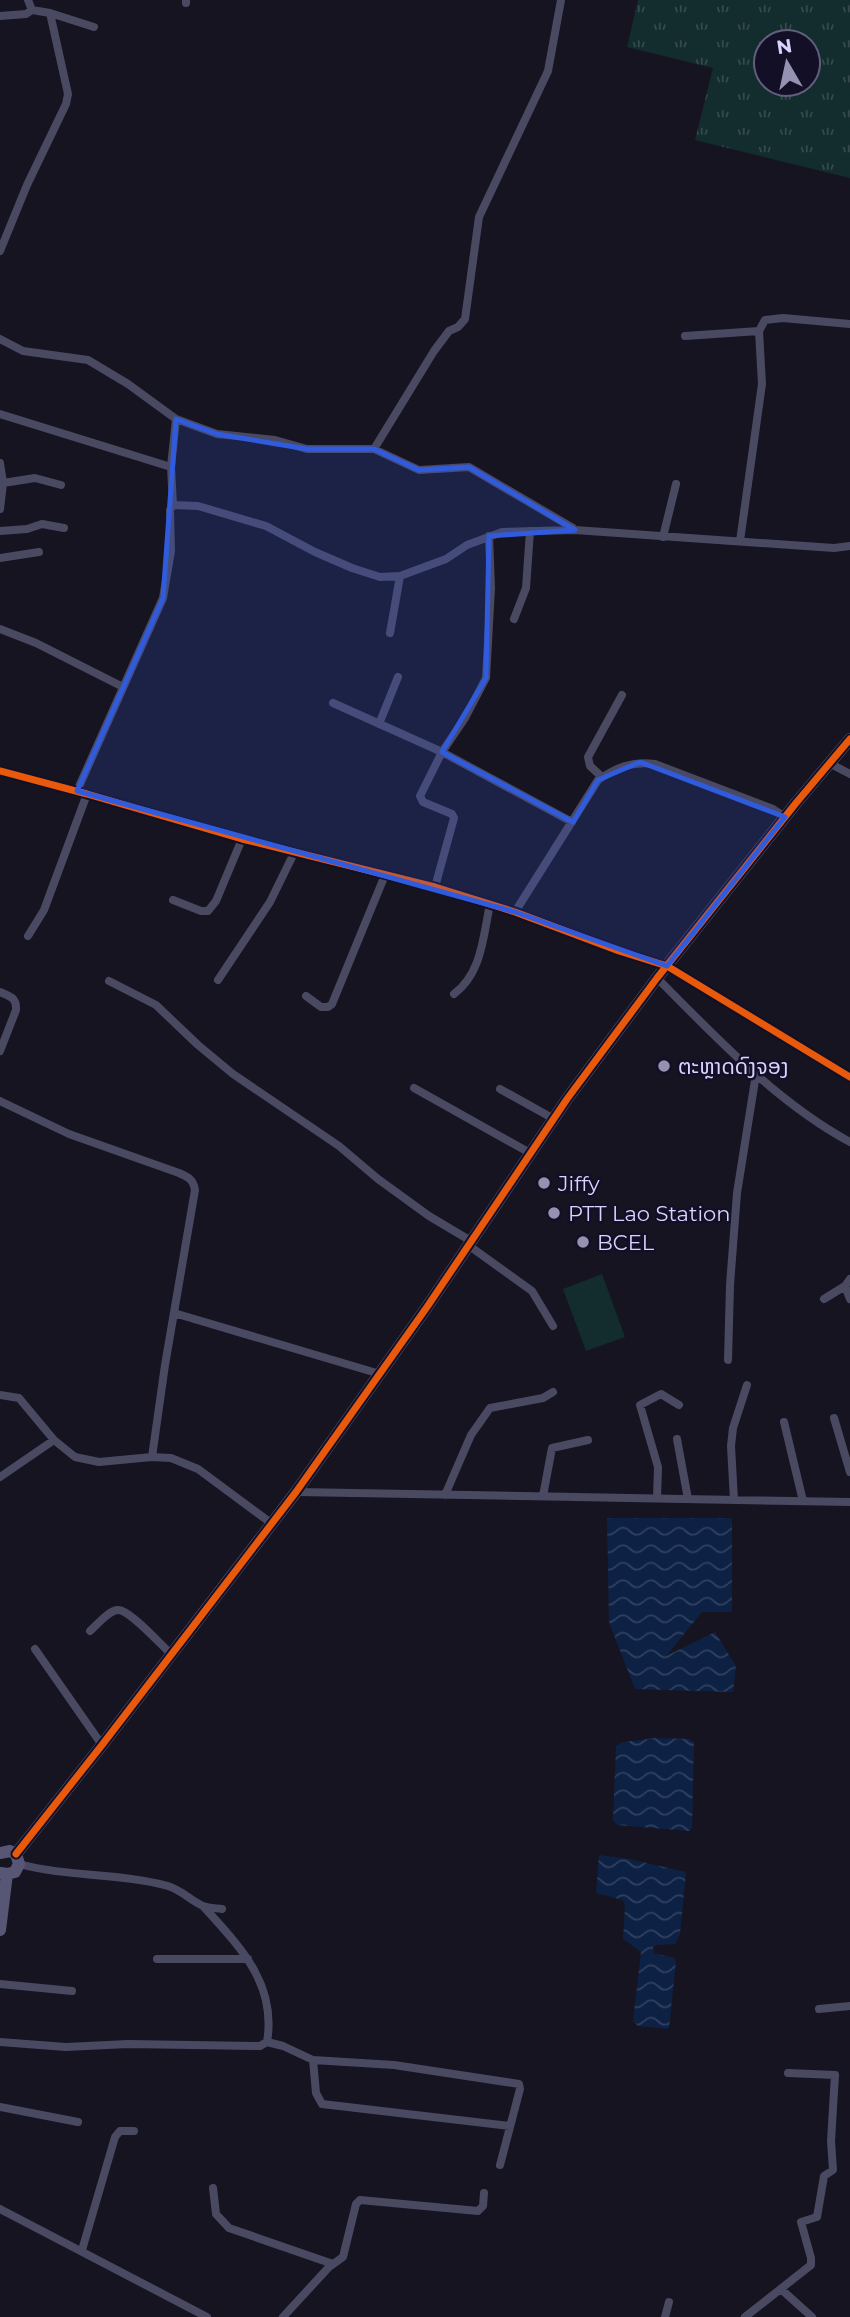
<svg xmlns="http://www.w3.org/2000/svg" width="850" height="2317" viewBox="0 0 850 2317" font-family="Montserrat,'Noto Sans Lao',sans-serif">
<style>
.grass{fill:url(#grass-tufts);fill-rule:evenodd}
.park{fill:#132c2d}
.water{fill:url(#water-waves)}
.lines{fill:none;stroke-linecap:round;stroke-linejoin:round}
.street{stroke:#4a4962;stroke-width:8}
.secondary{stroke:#575674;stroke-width:12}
.cycleway-casing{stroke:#130f26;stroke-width:11}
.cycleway{stroke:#e8590c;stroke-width:7}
.marked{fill:#305bdc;fill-opacity:0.2;stroke:#305bdc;stroke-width:5;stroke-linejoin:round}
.poi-dot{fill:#9591b1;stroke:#130f26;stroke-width:2.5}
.labels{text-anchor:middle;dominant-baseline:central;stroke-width:5;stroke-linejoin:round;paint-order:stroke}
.poi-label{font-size:21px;fill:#d9d4ff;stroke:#130f26;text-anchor:start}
</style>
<defs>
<pattern id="grass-tufts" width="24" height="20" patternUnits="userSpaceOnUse" patternTransform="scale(1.75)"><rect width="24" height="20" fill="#132c2d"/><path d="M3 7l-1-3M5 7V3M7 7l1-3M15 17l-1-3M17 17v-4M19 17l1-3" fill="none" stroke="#354a4c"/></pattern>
<pattern id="water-waves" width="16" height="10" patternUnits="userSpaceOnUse" patternTransform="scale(1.75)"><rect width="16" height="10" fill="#0d2144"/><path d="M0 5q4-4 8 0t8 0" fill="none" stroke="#304060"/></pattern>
</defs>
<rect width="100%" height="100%" fill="#161421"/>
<!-- grass -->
<path class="grass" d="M638 0H850V178L695 140 713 68 627 47ZM766 42H808V84H766Z"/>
<!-- park -->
<path class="park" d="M602 1274 625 1337 586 1351 563 1289Z"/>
<!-- water -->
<path class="water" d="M607 1518H732V1612H702L666 1656 715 1632 736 1666 733 1692 635 1689 609 1622Z
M655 1738 690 1739 694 1743 692 1828 689 1831 617 1825 613 1820 616 1746 623 1742Z
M599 1855 629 1859 686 1872 680 1934 675 1944 657 1945 653 1947 654 1953 674 1958 676 1961 669 2028 666 2029 638 2026 633 2021 641 1952 623 1939 625 1907 623 1900 596 1893Z"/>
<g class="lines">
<!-- street -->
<path class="street" d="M28 0 32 10 50 13 94 27
M186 0V3
M0 16 26 14 32 10
M0 251 27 185 66 104 68 94 50 13
M685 336 759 331
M0 339 23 351 88 360 128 384 176 419 217 434 275 440 307 449H374L419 470 469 467 573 528
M0 414 171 467
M374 449 434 351 449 331 458 327 465 319 479 217 548 71 561 0
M0 463 3 483 0 509
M3 483 35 478 61 485
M173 505 198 506 266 526 315 552 352 568 380 577 400 576 446 559 467 545 502 532 575 530 834 548 850 546
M0 531 27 529 42 524 64 528
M663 537 676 484
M740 541 762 384 759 331 765 320 783 318 850 324
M0 558 39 552
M514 619 526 588 530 531
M0 629 36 643 123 687
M390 633 400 576
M333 703 442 752 572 822
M379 724 398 677
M829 763 850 774
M0 771 87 794 242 839 435 887 515 912 619 951 667 966 850 1077
M602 777 590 766 588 757 622 695
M77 791 163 598 171 551 170 510 173 505 171 467 176 419
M435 887 454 818 452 814 423 802 420 796 442 752 465 718 486 678 491 588 489 536
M173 900 201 911H208L216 901 242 839
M515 912 598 780C617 767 632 761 655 764L773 809 785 817
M28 936 44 910 87 794
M657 978C716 1037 776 1102 850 1142
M218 980 270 902 295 851
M109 981 156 1005 198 1045 233 1074 339 1146 378 1179 429 1216 471 1241
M0 992C10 996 17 998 16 1010L0 1051
M454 994C482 973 483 937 490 904
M306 996 321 1007H328L332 1004 385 875
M414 1088 530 1153
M500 1089 554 1119
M0 1101 69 1134 179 1173C188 1177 193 1179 195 1190L165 1365 152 1457
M468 1245 532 1291 553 1326
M845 1286 850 1299
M824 1299 845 1286 850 1279
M174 1313 380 1374
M728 1360 730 1285 737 1193 756 1074
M0 1395 19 1398 54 1440 75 1457 99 1462 152 1457 171 1458 198 1469 271 1523
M834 1418 850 1472
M784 1422 803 1501
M677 1439 688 1499
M0 1477 54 1440
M296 1492 850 1502
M445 1495 471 1435 490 1408 543 1398 553 1392
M543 1496 552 1448 588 1440
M657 1498 658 1467 640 1405 661 1394 679 1405
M734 1500 731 1446 733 1428 747 1385
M90 1631C97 1625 109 1610 118 1610 130 1610 161 1645 171 1654
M35 1649 102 1745
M19 1864C68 1877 119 1873 168 1886 181 1890 189 1899 201 1905 207 1908 215 1908 222 1909
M157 1959H248
M0 1984 72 1991
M819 2009 850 2006
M0 2042 66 2047 128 2044 260 2046 267 2042C277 1983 239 1946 203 1906
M267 2042 283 2046 313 2060 394 2065 519 2084 520 2089 500 2165
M313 2060 316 2093 322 2104 510 2126
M0 2107 78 2122
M213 2188 216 2214 229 2228 333 2264
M0 2209 207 2317
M82 2250 115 2137 120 2131H134
M782 2290 812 2317
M283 2317 329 2267 343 2257 356 2204 360 2200 478 2211 483 2206 484 2193
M665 2317 669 2302
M745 2317 811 2265V2258L801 2222 817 2217 824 2176 833 2170 831 2141 835 2075 788 2073"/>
<!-- secondary -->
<path class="secondary" d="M0 1853 10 1851 16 1854
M16 1854 102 1745 296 1492 427 1307 567 1099 657 978 796 803 850 739
M1 1873 7 1874 15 1872 19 1864 16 1854
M0 1930 7 1874"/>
<!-- cycleway casing -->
<g class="cycleway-casing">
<path id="cycleway" d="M0 771 87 794 242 839 435 887 515 912 619 951 667 966 850 1077
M16 1854 102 1745 296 1492 427 1307 567 1099 657 978 796 803 850 739"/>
</g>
<!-- cycleway -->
<use href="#cycleway" class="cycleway"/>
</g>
<!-- marked area -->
<path class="marked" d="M176 419 217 434 307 449H374L419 470 469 467 575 530 489 536 486 678 442 752 573 822 598 780 640 762 785 817 667 966 515 912 77 791 163 598Z"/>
<!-- markers -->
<g class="poi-dot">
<circle cx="664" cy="1066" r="7"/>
<circle cx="544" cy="1183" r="7"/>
<circle cx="554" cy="1213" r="7"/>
<circle cx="583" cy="1242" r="7"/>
</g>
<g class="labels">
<!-- poi labels -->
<g class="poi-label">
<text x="678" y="1066">ຕະຫຼາດດົງຈອງ</text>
<text x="558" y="1183">Jiffy</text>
<text x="568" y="1213">PTT Lao Station</text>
<text x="597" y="1242">BCEL</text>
</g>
</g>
<!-- north arrow -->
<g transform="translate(787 63) rotate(351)"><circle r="33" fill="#130f26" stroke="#625e7d" stroke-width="2"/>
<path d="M0-5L12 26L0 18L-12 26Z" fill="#9591b1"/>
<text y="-10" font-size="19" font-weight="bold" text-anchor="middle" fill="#d9d4ff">N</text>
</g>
</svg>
